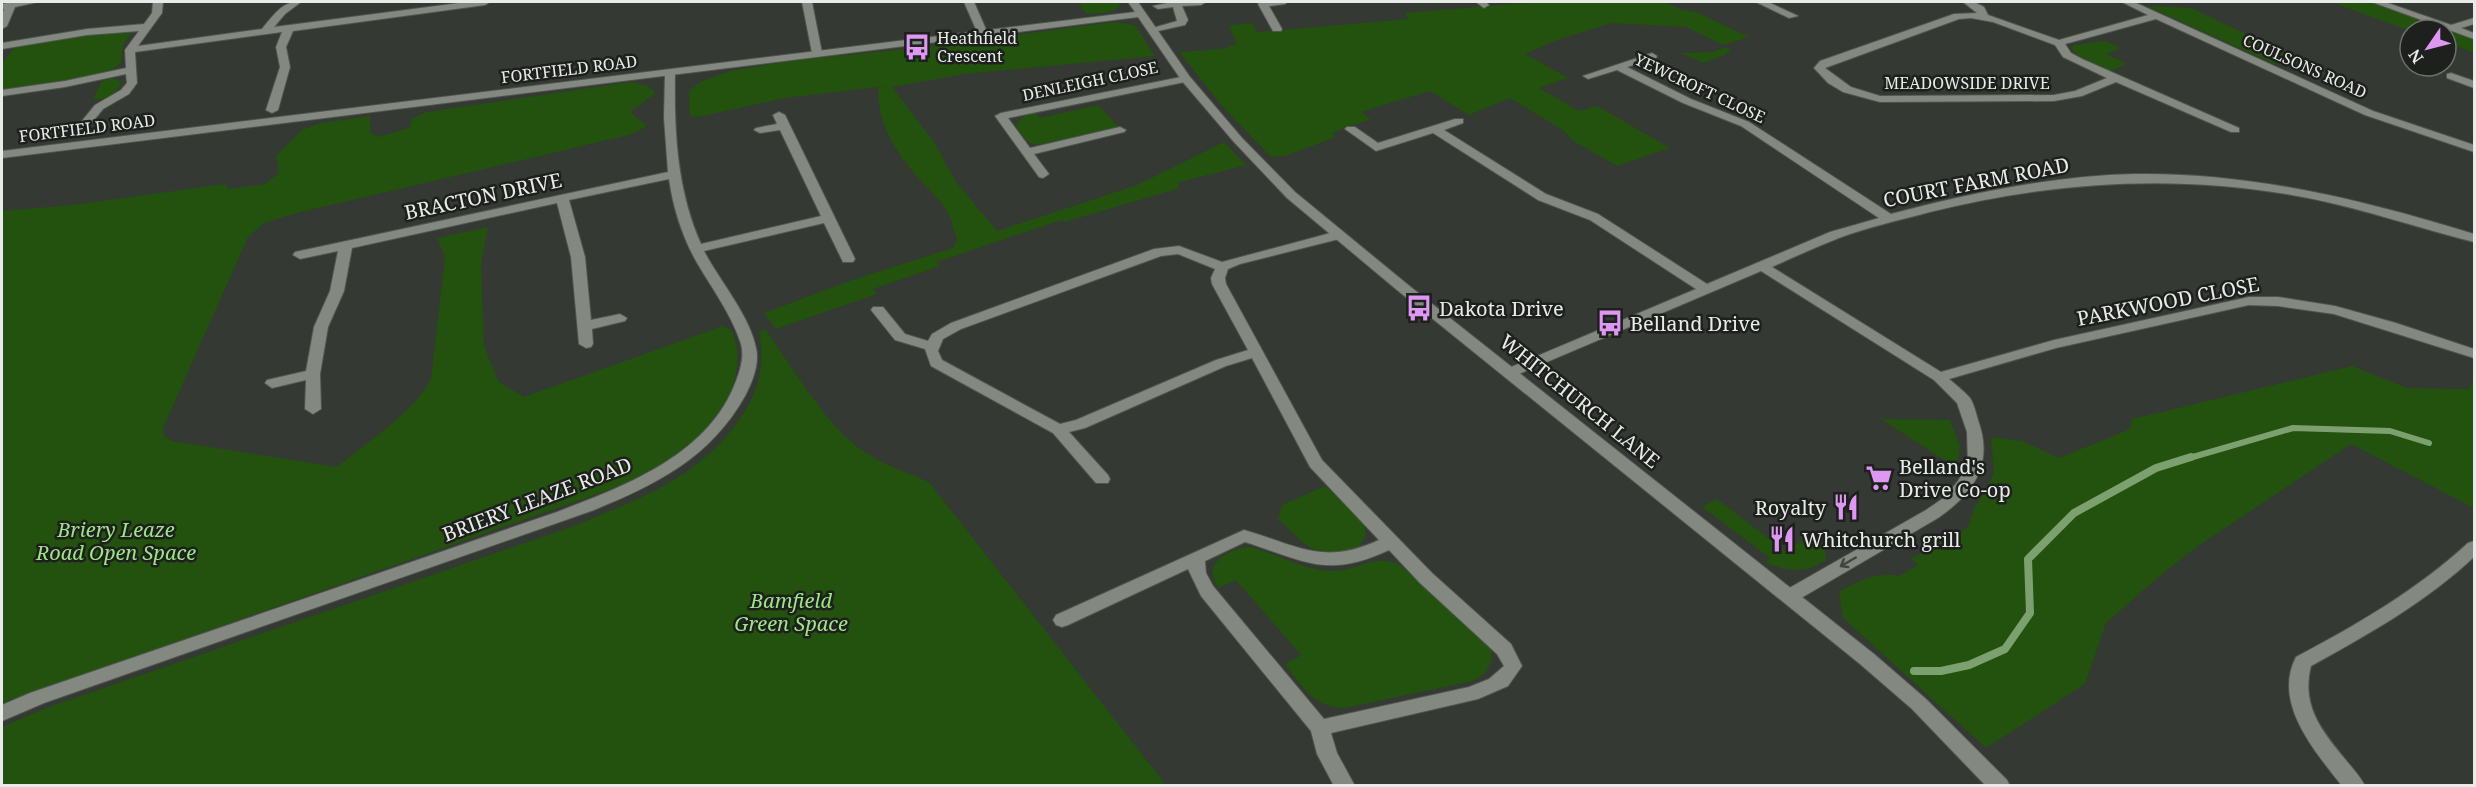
<svg xmlns="http://www.w3.org/2000/svg" width="2476" height="787" viewBox="0 0 2476 787" font-family="'Noto Serif',serif">
<style>
.green{fill:#23510e}
.lines{fill:none;stroke-linecap:round;stroke-linejoin:round}
.stream-far1{stroke:#7ca16f;stroke-width:6}
.stream{stroke:#7ca16f;stroke-width:8}
.street-casing{stroke:#51554f;stroke-width:2}
.secondary-casing{stroke:#51554f;stroke-width:2}
.street{fill:#838981;fill-rule:evenodd}
.secondary{fill:#838981;fill-rule:evenodd}
.oneway{stroke:#414540}
.labels{text-anchor:middle;dominant-baseline:central;stroke-width:5;stroke-linejoin:round;paint-order:stroke}
.far-poi-label{font-size:16px;fill:#e8ebe7;stroke:#1d201d;text-anchor:start}
.far-street-label{font-size:16px;fill:#e8ebe7;stroke:#1d201d}
.street-label{font-size:20px;fill:#e8ebe7;stroke:#1d201d}
.poi-label{font-size:20px;fill:#e8ebe7;stroke:#1d201d;text-anchor:start}
.park-label{font-size:20px;font-style:italic;fill:#9ee587;stroke:#1d201d}
</style>
<rect width="100%" height="100%" fill="#343933"/>
<!-- green -->
<path class="green" d="M1078 2H1122C1117 14 1099 13 1086 14Z
M1537 2H1664L1683 10 1696 12 1749 37 1723 45 1686 27 1612 23 1560 39 1525 54 1568 78 1539 88 1579 111 1597 106 1670 148 1617 166 1570 139 1566 132 1510 98 1469 115 1430 91 1361 112 1371 119 1332 133 1336 137 1285 156 1271 157 1222 106 1179 52 1222 49 1237 44 1229 25 1252 23 1257 32 1408 19 1405 13Z
M2331 2H2370L2474 39V53L2446 42V30L2410 31Z
M2147 6 2191 8 2300 59 2274 64Z
M1114 22 1135 25 1155 56 965 74 892 87 934 142 956 182 997 231 1137 185 1224 142 1246 165 1177 183 1180 188 1065 222 1062 220 937 262 940 266 873 289 877 294 776 329 764 313 852 280 953 248 957 240C954 231 952 221 948 213 942 202 932 193 924 184 898 156 878 128 878 88L887 86 785 98 703 116 690 117 689 91 700 82 730 71 790 61 934 46Z
M128 32 131 33 123 45 121 63C99 84 32 86 2 90V63L16 46 97 33Z
M2106 41 2120 48 2106 54 2127 64 2111 71 2078 56 2071 48 2074 45Z
M1726 47 1731 50 1724 55 1703 63 1681 53 1712 52Z
M112 78 121 81C118 93 106 102 93 99L101 82Z
M631 82 648 86 656 93 630 112 647 126 633 134 297 213 264 223 248 237 163 428 164 436 172 441 337 467C365 444 415 411 431 379L445 257 437 238 488 227 481 263 484 346 498 381 524 397 723 326 732 331C754 385 706 436 664 465 648 476 627 482 609 490L2 703V211L72 205 225 184 229 189 265 184 279 173 276 156 302 130 321 123 370 116V132L378 137 409 128 412 118 427 112Z
M1098 105 1119 127 1037 145 1026 141 1016 126C1020 117 1026 115 1035 113L1040 118Z
M765 329C792 366 823 421 859 448 880 464 905 471 929 482L1166 785H2V727L46 708 571 527C637 500 703 477 743 414 760 388 765 362 759 332Z
M2352 366 2407 388 2469 389 2474 379V508L2351 444 2195 548 2155 580 2106 623 2085 684 1986 748 1843 618 1839 592C1856 581 1879 571 1899 576L1918 565 1911 559 1968 527 1975 506 1988 487 1994 472 1991 437 2022 441 2059 458 2130 429 2132 419Z
M1881 419 1950 420 1960 446 1958 460 1949 463Z
M1325 486 1364 523 1366 536 1357 549C1313 559 1309 548 1278 519L1282 505Z
M1717 499 1785 551 1809 536 1825 547 1826 560C1806 574 1787 572 1765 562L1770 558 1702 507Z
M1249 547C1277 553 1306 572 1334 571 1358 570 1378 552 1401 566L1491 649C1493 666 1488 673 1473 681L1345 708C1312 707 1304 688 1285 664L1301 655 1236 580 1219 588C1200 564 1228 549 1249 547Z"/>
<g class="lines">
<!-- stream-far1 -->
<path class="stream-far1" d="M2186 459 2293 428 2390 431 2429 443"/>
<!-- stream -->
<path class="stream" d="M1914 671H1941L1969 665 2005 649 2030 613 2028 559 2074 513 2156 468 2191 457"/>
<!-- street casing -->
<g class="street-casing">
<path id="street" d="M11 2H38L15 7 7 26 2 29V16L4 9 2 10V4Z
M153 2H163L162 13 138 46 262 29C273 16 283 0 301 2L285 14 274 27 467 2H490L485 5 293 31 286 47 290 67 278 110 272 113 266 110 280 67 276 47 282 32 135 52 137 83 129 94 103 109 81 136H73V132L95 105 121 90 127 83 126 74 65 87 2 96V90L65 81 126 68 125 50 139 31 87 35 2 49V43L87 29 144 24 152 13Z
M802 2H812L822 53 821 55 812 53Z
M964 2H974L988 34 987 36 978 34Z
M1172 2H1206L1201 5 1182 6 1188 20 1185 25 1149 33V29L1177 21 1173 7 1158 9 1153 6Z
M1260 2H1287L1285 4 1269 6 1282 29 1281 31H1273L1258 4Z
M1476 2H1486L1489 5 1484 8Z
M1756 2H1768L1798 16 1789 18Z
M1963 2H1974L1984 7 1988 15 2059 40 2148 15 2122 2H2134L2373 111 2474 145V152L2365 115 2156 19 2065 44 2071 53 2082 59 2239 128V132H2231L2116 82 2082 96 2054 101 1880 102 1843 92 1828 83 1814 68 1820 61 1954 14 1977 13ZM1971 18 1993 22 2055 45 2063 57 2107 78 2075 91 2054 95 1880 96 1851 87 1825 68 1959 19Z
M2372 2H2385L2451 25 2474 18V24L2461 28 2474 33V39Z
M1652 53 1657 56 1656 58 1627 67 1691 99 1749 122 1891 214C1970 193 2052 176 2134 174 2250 172 2364 200 2474 234V242C2418 228 2364 209 2308 198 2181 173 2055 181 1930 212 1900 220 1868 227 1839 238 1816 247 1794 257 1772 267L1941 372 2054 340 2249 297H2278L2335 306 2396 323 2474 349V358L2334 314 2278 306 2249 305 2056 348 1949 379C1956 385 1964 391 1970 398 1974 404 1976 413 1978 420 1994 464 1974 493 1938 518L1796 601 1790 603 1784 601 1781 596 1784 591 1926 510 1945 497 1958 481 1968 465 1967 432 1957 403 1934 380 1761 271 1514 376H1504L1502 373 1504 370 1696 289 1590 220 1538 200 1433 133 1376 151 1345 129 1347 127H1355L1378 143 1455 119H1463V123L1444 130 1546 194 1598 214 1707 284 1830 232 1879 218 1741 126 1683 103 1617 70 1588 79 1583 76Z
M670 70 675 73C674 132 677 190 701 244L821 216 780 130 760 133 754 130 756 128 777 124 773 115 779 112 785 115 855 259 853 262H843L824 223 704 251C719 280 750 316 756 348 760 363 752 383 745 396 710 458 657 484 594 510L44 703 2 721V705L30 693 557 512C625 486 709 455 736 381 741 368 745 354 740 341 730 312 711 287 696 261 682 236 673 207 669 179L569 200 585 257 591 320 620 314 627 318 625 321 592 329 593 344 591 347 586 348 579 344 571 257 557 203 352 248 344 291 328 327 320 374 321 409 313 414 305 409 306 380 272 388 265 383 267 380 306 371 314 327 330 291 338 251 300 259 293 255 295 252 668 172 664 118 665 73Z
M2451 73 2474 81V88L2447 78V74Z
M1186 76 1191 79 1190 81 1008 118 1030 148 1120 127 1126 130 1124 132 1034 154 1049 174 1043 178 1039 177 995 116 1001 113Z
M1338 231 1343 232 1344 235 1343 238 1240 264 1228 269 1225 278 1226 284 1322 460 1432 573 1511 644 1522 666 1508 686 1478 699 1331 733 1337 753 1355 786H1334L1317 754 1311 731 1201 596 1188 569 1068 625 1062 627 1056 625 1053 620 1056 615 1244 530C1299 546 1323 566 1379 540L1310 467 1252 358 1226 366 1085 428 1069 432 1108 475 1110 479 1108 483H1096L1053 433 931 366 925 349 895 340 871 310 873 307H883L905 334 928 341 932 334 951 323 1154 249 1179 246 1222 262ZM1178 254 1215 269 1211 278 1212 284 1248 350 1216 360 1076 420 1060 424 942 360 938 351 943 339 961 329 1161 256ZM1245 542C1305 561 1327 579 1389 550L1420 583 1497 654 1504 666 1489 679 1469 687 1324 719 1213 586 1206 573 1205 561Z
M2474 541V557C2426 602 2369 634 2311 666 2301 705 2321 730 2345 759 2352 768 2360 776 2365 786H2342C2315 751 2272 703 2296 657 2358 624 2417 590 2468 543Z"/>
</g>
<!-- secondary casing -->
<g class="secondary-casing">
<path id="secondary" d="M1128 2H1138L1190 77 1242 138 1295 192 1407 284 1874 654 1926 699 2007 780 2010 786H1986L1912 709 1860 664 1397 290 1287 198 1234 142 1182 81 1138 17 2 158V151L1135 12Z"/>
</g>
<!-- street -->
<use href="#street" class="street"/>
<!-- secondary -->
<use href="#secondary" class="secondary"/>
</g>
<!-- one-way arrows -->
<defs><path id="oneway-shaft" d="M-6 0H5M1.5-3L5.5 0L1.5 3" fill="none" stroke-width="1.6" stroke-linecap="round" stroke-linejoin="round" transform="scale(1.5)"/></defs>
<use class="oneway" href="#oneway-shaft" transform="translate(1848 562) rotate(150)"/>
<!-- icons -->
<defs>
<g id="bus-bare" transform="scale(2.07)"><path d="M-5-6H5V4H4V6H2V4H-2V6H-4V4H-5ZM-3.5-4V0h7V-4ZM-3.5 1.2v1.5H-2V1.2ZM2 1.2v1.5H3.5V1.2Z" fill="#de98f3" stroke="#1d201d" stroke-width="2.5" paint-order="stroke"/></g>
<g id="supermarket-bare" transform="scale(2.07)"><path d="M-6-5.5h2.5l.6 2H6L4.5 2H-2.5L-4.4-4H-6ZM-1.5 3.2a1.3 1.3 0 1 0 .1 0ZM3 3.2a1.3 1.3 0 1 0 .1 0Z" fill="#de98f3" stroke="#1d201d" stroke-width="2.5" paint-order="stroke"/></g>
<g id="restaurant-bare" transform="scale(2.07)"><path d="M-5-6h1v4h1v-4h1v4h1v-4h1v5L-1.5 .5V6h-2V.5L-5-1ZM5-6V6H3V1.5H1.5Q1.5-4 5-6Z" fill="#de98f3" stroke="#1d201d" stroke-width="2.5" paint-order="stroke"/></g>
</defs>
<g fill-rule="evenodd">
<use href="#bus-bare" x="917" y="47"/>
<use href="#bus-bare" x="1419" y="308"/>
<use href="#bus-bare" x="1610" y="323"/>
<use href="#supermarket-bare" x="1879" y="478"/>
<use href="#restaurant-bare" x="1846" y="507"/>
<use href="#restaurant-bare" x="1782" y="539"/>
</g>
<g class="labels">
<!-- far-poi labels -->
<g class="far-poi-label">
<text x="937" y="38">Heathfield<tspan x="937" dy="18">Crescent</tspan></text>
</g>
<!-- far-street labels -->
<g class="far-street-label">
<text transform="translate(2305 66) rotate(24)">COULSONS ROAD</text>
<text transform="translate(569 69) rotate(-7)">FORTFIELD ROAD</text>
<text transform="translate(1090 81) rotate(-12)">DENLEIGH CLOSE</text>
<text x="1967" y="83">MEADOWSIDE DRIVE</text>
<text transform="translate(1700 88) rotate(25)">YEWCROFT CLOSE</text>
<text transform="translate(87 128) rotate(-7)">FORTFIELD ROAD</text>
</g>
<!-- street labels -->
<g class="street-label">
<text transform="translate(1976 182) rotate(-11)">COURT FARM ROAD</text>
<text transform="translate(483 196) rotate(-12)">BRACTON DRIVE</text>
<text transform="translate(2168 301) rotate(-11)">PARKWOOD CLOSE</text>
<text transform="translate(1580 401) rotate(39)">WHITCHURCH LANE</text>
<text transform="translate(537 499) rotate(-21)">BRIERY LEAZE ROAD</text>
</g>
<!-- poi labels -->
<g class="poi-label">
<text x="1439" y="308">Dakota Drive</text>
<text x="1630" y="323">Belland Drive</text>
<text x="1899" y="466">Belland's<tspan x="1899" dy="23">Drive Co-op</tspan></text>
<text x="1826" y="507" text-anchor="end">Royalty</text>
<text x="1802" y="539">Whitchurch grill</text>
</g>
<!-- park labels -->
<g class="park-label">
<text x="116" y="529">Briery Leaze<tspan x="116" dy="23">Road Open Space</tspan></text>
<text x="791" y="600">Bamfield<tspan x="791" dy="23">Green Space</tspan></text>
</g>
</g>
<!-- border -->
<rect width="2476" height="787" fill="none" stroke="#e8ebe7" stroke-width="6"/>
<!-- north arrow -->
<g transform="translate(2428 48) rotate(235)"><circle r="28" fill="#1d201d" stroke="#6e716e" stroke-width="1.5"/>
<path d="M0-4.5L10 22L0 15L-10 22Z" fill="#de98f3"/>
<text y="-9" font-size="16" font-weight="bold" text-anchor="middle" fill="#e8ebe7">N</text>
</g>
</svg>
